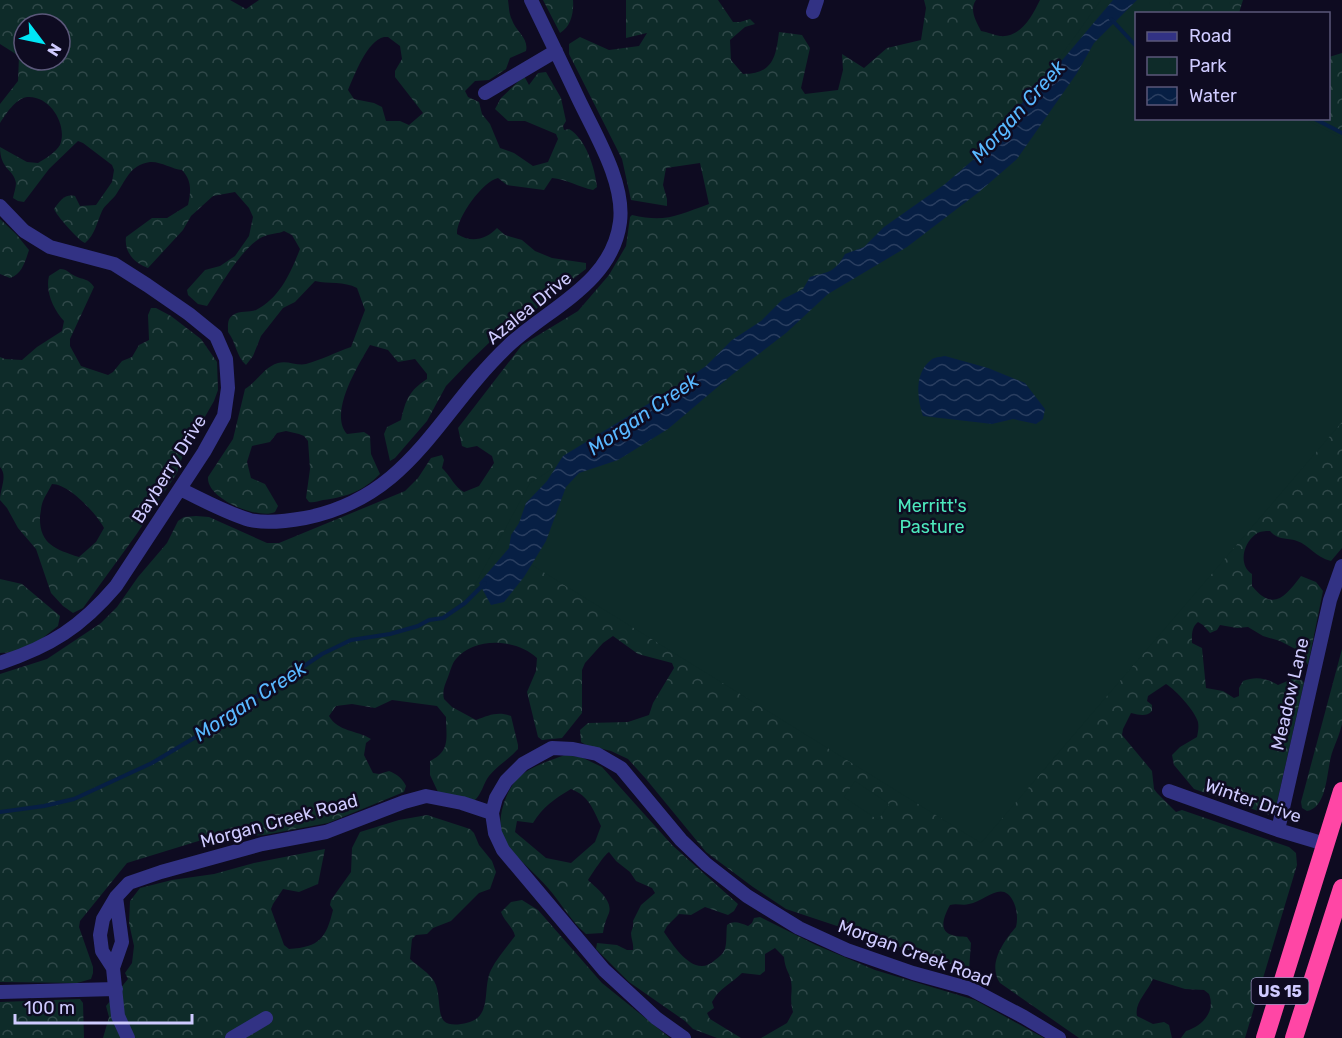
<svg xmlns="http://www.w3.org/2000/svg" width="1342" height="1038" viewBox="0 0 1342 1038" font-family="Rubik,sans-serif">
<style>
.forest{fill:url(#forest-crowns);fill-rule:evenodd}
.green{fill:#0e2b29}
.water{fill:url(#water-waves)}
.lines{fill:none;stroke-linecap:round;stroke-linejoin:round}
.stream{stroke:#071f44;stroke-width:4}
.street{stroke:#323284;stroke-width:14}
.highway{stroke:#ff46a5;stroke-width:18}
.labels{text-anchor:middle;dominant-baseline:central;stroke-width:5;stroke-linejoin:round;paint-order:stroke}
.shield{fill:#0e0b21;stroke:#9591bc;stroke-width:1.5}
.shield-label{font-size:16px;font-weight:bold;fill:#cfcbff}
.street-label{font-size:18px;fill:#cfcbff;stroke:#0e0b21}
.park-label{font-size:18px;fill:#4de9bd;stroke:#0e0b21}
.water-label{font-size:20px;font-style:italic;fill:#59b8ff;stroke:#0e0b21}
</style>
<defs>
<pattern id="forest-crowns" width="20" height="18" patternUnits="userSpaceOnUse" patternTransform="scale(1.5)"><rect width="20" height="18" fill="#0e2b29"/><path d="M2 6a3 3 0 1 1 6 0M12 15a3 3 0 1 1 6 0" fill="none" stroke="#304849"/></pattern>
<pattern id="water-waves" width="16" height="10" patternUnits="userSpaceOnUse" patternTransform="scale(1.5)"><rect width="16" height="10" fill="#071f44"/><path d="M0 5q4-4 8 0t8 0" fill="none" stroke="#2a3e60"/></pattern>
</defs>
<rect width="100%" height="100%" fill="#0e0b21"/>
<!-- forest -->
<path class="forest" d="M0 0H230L246 9 259 0H508C509 7 509 14 512 20 516 32 529 38 526 51L510 58 506 69 489 80 475 81 465 91 468 97 479 102 482 114 490 124 500 148 514 153 533 166 548 162 558 139 556 134 525 121H508L495 109 501 98 524 76 529 85 538 73 546 72 561 98 566 121 563 126 564 130 569 129C586 139 595 168 597 187L593 190C579 187 566 179 552 178L544 190 507 185 498 178C483 181 456 218 457 234 471 243 486 240 497 228L505 235 522 240 535 251 552 258 586 263V269L553 294 535 310 515 318 469 362 446 386 427 421 395 458 390 461 384 434 387 427 401 420C406 399 409 391 427 379V374L415 359 398 362 388 350 370 345C359 364 328 413 347 434L364 432 370 436 371 454 380 474C363 491 347 497 323 500 318 501 314 503 309 502L306 498 310 469 308 441 304 436 299 434 286 431 277 433 270 442 252 446 247 462 251 478 265 484 278 506 275 512C259 520 206 499 208 477L233 439 245 389C257 382 264 367 278 363 287 360 297 366 306 364 321 360 336 352 351 347L365 310 357 288C344 281 329 284 315 281L295 302 283 308 261 336 253 356 246 365C236 356 236 342 228 332 228 325 227 319 233 315 240 310 249 313 256 310 280 298 291 272 300 249L292 235 284 231C278 234 272 233 265 236 244 243 220 287 207 306L198 304 188 295 187 290 205 270 220 266 235 256 249 236 253 217 249 208 235 192 213 196 191 216 183 230 148 268C134 263 124 252 126 237L152 218H167L188 205C191 191 192 181 182 170 172 169 160 161 150 162 129 165 126 181 115 196 111 201 105 205 102 211 97 222 95 235 85 243 79 241 56 215 54 209 61 200 64 194 75 196L80 206 96 205 112 182 114 170 112 165 83 143 78 141 49 169 24 202 18 201 13 198C14 193 16 187 16 183 14 169 0 170 0 147L27 162 38 163C45 159 56 152 60 145 68 125 50 95 27 97 15 99 6 114 0 123V104L18 81 19 56 0 44ZM24 24H60V60H24ZM384 37H388L400 46 402 59 395 71V77L423 113 409 125 400 121H386L382 107 374 103 354 99 348 90C355 74 367 41 384 37Z
M543 0H573C574 12 571 27 560 33Z
M626 0H718L733 22H740L750 19 755 24 745 27 730 40 731 60 743 74C773 74 776 57 779 32L802 35 810 48 801 88 805 94 838 90 843 70 842 54 864 68 887 48 921 40 926 8 924 0H976C969 10 976 21 981 31 987 32 994 35 1000 36 1021 38 1032 16 1040 0H1243L1239 13 1136 14 1086 90 1342 396V548L1331 561C1315 557 1309 545 1297 541 1286 537 1279 541 1270 531 1265 531 1260 531 1256 534 1243 543 1238 565 1252 574V586C1273 612 1285 597 1301 576L1316 582 1323 591 1308 665 1299 651 1280 641 1263 636 1248 627 1237 628 1220 625 1217 630 1210 633 1203 625 1198 622C1191 628 1192 635 1192 643L1202 648 1206 688 1223 691 1234 698 1239 696V688L1243 681C1256 676 1266 678 1278 685L1299 676 1304 683 1275 811 1270 815 1194 789 1174 765 1172 755 1180 747 1197 737C1198 732 1199 728 1198 722 1195 711 1176 690 1166 684L1148 696 1147 701 1152 705V711C1146 717 1140 715 1131 713L1123 729 1122 735 1152 771 1154 789 1157 793 1176 812 1182 810 1289 847 1296 853 1297 865 1245 1038H1181L1186 1031C1202 1026 1216 1012 1209 994L1204 990 1185 989 1153 979C1148 991 1134 1003 1137 1016L1153 1024 1164 1022 1169 1025 1172 1038H1079L1000 983C987 964 1004 941 1016 927 1018 919 1017 910 1014 903 1003 878 986 901 969 904 963 906 957 903 950 905 945 914 937 931 952 935 957 937 961 936 967 937L971 943 969 970 786 909 753 887 706 852 646 779 628 759 611 751 586 745 581 742 580 730 588 723 628 722 649 715 653 703 674 668 672 663 638 654 613 636 603 643 585 663 582 670V713L562 738 542 740 538 737 527 692 536 671 537 658C517 639 475 636 456 659 452 663 450 672 448 677 445 685 442 690 444 699L452 707 476 720C489 715 498 711 511 716L518 745V749C509 759 497 766 489 776 483 784 482 794 474 801L438 792 430 775V761C451 751 446 737 446 717L437 706 392 700 375 708 352 704 336 706 329 716C338 732 357 730 371 739L366 743 364 755 373 773 379 774 389 771C397 774 403 779 406 786L404 792 328 823 264 835 205 839 127 863 80 921 79 927 93 967V973L91 979 77 983 0 982V674L47 659 101 623 117 607 138 577 167 543 178 521 184 517 196 516 209 517 267 543H279L405 491 418 478 431 458 442 455 444 460 442 468C450 475 455 488 464 492L479 486 494 463 492 456 477 446 467 448 462 446 458 428 522 345 578 311 609 275 626 246 630 217 632 215C666 223 678 215 709 204L700 163 666 168 663 185 667 199V206L631 200 622 159 569 54V44L580 37 609 50 639 46 647 33 626 38Z
M1342 53V150L1244 119 1328 118 1329 57Z
M0 219 16 234 29 250C25 262 22 274 10 278L0 274Z
M60 269C68 269 68 273 75 276 83 280 88 278 94 287L70 339V346L81 366 108 375 113 372 122 361 132 357 139 345 149 340 148 315 151 308H156L171 316 201 339 217 362 218 390 214 401 183 455 177 473 136 535 83 608 73 613 63 606 51 593 36 549 18 528 7 508 0 500C0 488 8 476 0 467V357L5 359 22 360 37 347 62 331 64 321C54 310 45 292 49 276ZM52 484C69 484 96 513 104 528L96 542 79 557C55 549 39 544 40 516 41 511 41 506 43 501 45 496 49 490 52 484Z
M0 579 22 584 60 616 58 626 26 651 0 653Z
M1342 649C1342 671 1342 703 1342 724 1340 733 1336 742 1333 750 1326 767 1329 807 1307 811L1302 808 1301 802Z
M565 755 581 757 602 767 672 845 738 904 734 911 728 915 705 907 691 915 679 914 667 926 664 932C675 948 695 979 715 960 719 957 723 954 725 949 727 942 726 933 727 925 734 920 740 923 748 926L752 923 754 918 760 917 816 945 875 970 975 1000 1044 1038H761L787 1023 793 1012C789 998 793 993 791 981 789 971 785 970 784 957L775 948 765 954V971L760 975 742 973C730 985 720 987 712 1002L714 1008 707 1013 710 1019 741 1038H717L693 1029 685 1021 629 982 596 949 597 943 617 945 627 950H633C634 944 631 939 631 933 632 928 634 927 633 921L641 905 655 893 652 888 636 881 630 872 616 861 609 852C604 855 592 874 588 880 596 888 613 900 609 913 606 920 604 925 603 933L586 934C570 920 562 904 548 888 537 875 512 854 504 841 495 824 504 795 516 780 528 767 549 761 565 755ZM571 789C589 796 593 809 601 826L595 842 571 863 546 858 515 832 517 821 533 823C543 807 554 799 571 789Z
M427 815 470 829 474 833 479 845 492 861 496 872 490 889 479 893 451 921 433 928 427 934 416 935 412 939 410 959C418 966 429 973 434 981 441 992 437 1014 444 1021 448 1025 455 1025 461 1024 495 1020 481 991 491 970 497 958 507 947 515 936 513 927 504 921 501 912L511 902 522 900 538 910 602 983 670 1038H103L109 1017 106 1006 128 979 125 973 132 963 134 946 129 923 130 901 140 888 172 880 214 874 254 863 325 849 318 884 299 892 283 889 273 904 271 909 284 945 289 949C320 947 326 938 333 910L330 905 331 900 351 872 352 848 360 832 399 820Z
M80 999 83 1003 84 1038H0V1002Z"/>
<!-- green -->
<path class="green" d="M1101 0H1172L1169 3 1175 13 1136 14V118L1304 119 1342 138V422L981 843 511 552 465 603 530 483 692 381 943 189 983 156 1033 95Z
M855 781 889 804 878 820 844 797Z"/>
<!-- water -->
<path class="water" d="M1113 0H1137L1094 43 1077 73 1017 159 979 192 907 247 828 294 786 333 733 374 668 429 618 460 579 473 566 487 546 541 524 577 504 602 491 605 479 583 509 548 511 535 519 523 526 503 547 481 563 456 671 390 706 366 732 340 761 321 783 299 803 289 810 277C829 272 835 272 845 254L864 247 884 227 945 184 981 153 1008 118 1064 58Z
M945 356 988 368 1025 383 1045 409 1043 419 1036 424 1013 419 992 424 923 416C917 399 914 373 931 360 934 357 940 357 945 356Z"/>
<g class="lines">
<!-- stream -->
<path class="stream" d="M1111 19 1136 46
M1313 118 1342 133
M0 812 44 806 74 799 152 763 226 719 242 705 270 689 322 654 351 640 390 634 418 626 429 620 443 618 465 603 485 583"/>
<!-- street -->
<path class="street" d="M813 12 817 0
M485 93 556 51
M0 206 24 231 50 247 114 264 147 285 189 314 216 336 226 359 228 388 224 416 204 452 116 586C81 627 51 646 0 663
M180 489C203 500 226 513 250 520 267 524 288 521 305 518 411 497 437 413 508 346 548 308 612 284 620 222 625 182 595 134 578 98 563 66 547 33 531 0
M1169 791 1278 830 1325 844
M1278 830 1330 600 1342 566
M113 968 122 942 116 897
M0 992 116 989
M128 1038 118 1016 113 968 102 951 100 935 103 919 116 897 129 883 161 872 262 844 326 832 404 802 426 796 462 803 492 813
M232 1038 266 1018
M684 1038 656 1018 604 970 503 850 495 833 492 813 496 798 506 781 523 764 552 748 573 749 597 754 621 768 681 840 706 864 747 896 799 928 847 950 913 973 971 989 1024 1017 1059 1038"/>
<!-- highway -->
<path class="highway" d="M1265 1038 1342 791
M1294 1038 1342 888"/>
</g>
<g class="labels">
<!-- shield labels -->
<rect class="shield" x="1251.5" y="978" width="57" height="26" rx="4.5"/>
<g class="shield-label">
<text x="1280" y="991">US 15</text>
</g>
<!-- street labels -->
<g class="street-label">
<text transform="translate(529 308) rotate(-39)">Azalea Drive</text>
<text transform="translate(169 469) rotate(-58)">Bayberry Drive</text>
<text transform="translate(1290 694) rotate(-77)">Meadow Lane</text>
<text transform="translate(1253 801) rotate(19)">Winter Drive</text>
<text transform="translate(279 821) rotate(-15)">Morgan Creek Road</text>
<text transform="translate(915 953) rotate(20)">Morgan Creek Road</text>
</g>
<!-- park labels -->
<g class="park-label">
<text x="932" y="506">Merritt's<tspan x="932" dy="21">Pasture</tspan></text>
</g>
<!-- water labels -->
<g class="water-label">
<text transform="translate(1018 111) rotate(-48)">Morgan Creek</text>
<text transform="translate(643 414) rotate(-34)">Morgan Creek</text>
<text transform="translate(250 701) rotate(-33)">Morgan Creek</text>
</g>
</g>
<!-- legend -->
<rect x="1135" y="12" width="195" height="108" fill="#0e0b21" stroke="#5b587a" stroke-width="1.5"/>
<rect x="1147" y="32" width="30" height="9" fill="#323284" stroke="#5b587a" stroke-width="1.5"/>
<text x="1189" y="42" font-size="18" fill="#cfcbff">Road</text>
<rect x="1147" y="57" width="30" height="18" fill="#0e2b29" stroke="#5b587a" stroke-width="1.5"/>
<text x="1189" y="72" font-size="18" fill="#cfcbff">Park</text>
<rect x="1147" y="87" width="30" height="18" fill="url(#water-waves)" stroke="#5b587a" stroke-width="1.5"/>
<text x="1189" y="102" font-size="18" fill="#cfcbff">Water</text>
<!-- north arrow -->
<g transform="translate(42 42) rotate(122)"><circle r="28" fill="#0e0b21" stroke="#5b587a" stroke-width="1.5"/>
<path d="M0-4.5L10 22L0 15L-10 22Z" fill="#00e6f6"/>
<text y="-9" font-size="16" font-weight="bold" text-anchor="middle" fill="#cfcbff">N</text>
</g>
<!-- scale -->
<path d="M15 1014v9h177v-9" fill="none" stroke="#cfcbff" stroke-width="3"/>
<text x="24" y="1014" font-size="18" fill="#cfcbff" stroke="#0e0b21" stroke-width="4.5" paint-order="stroke">100 m</text>
</svg>
